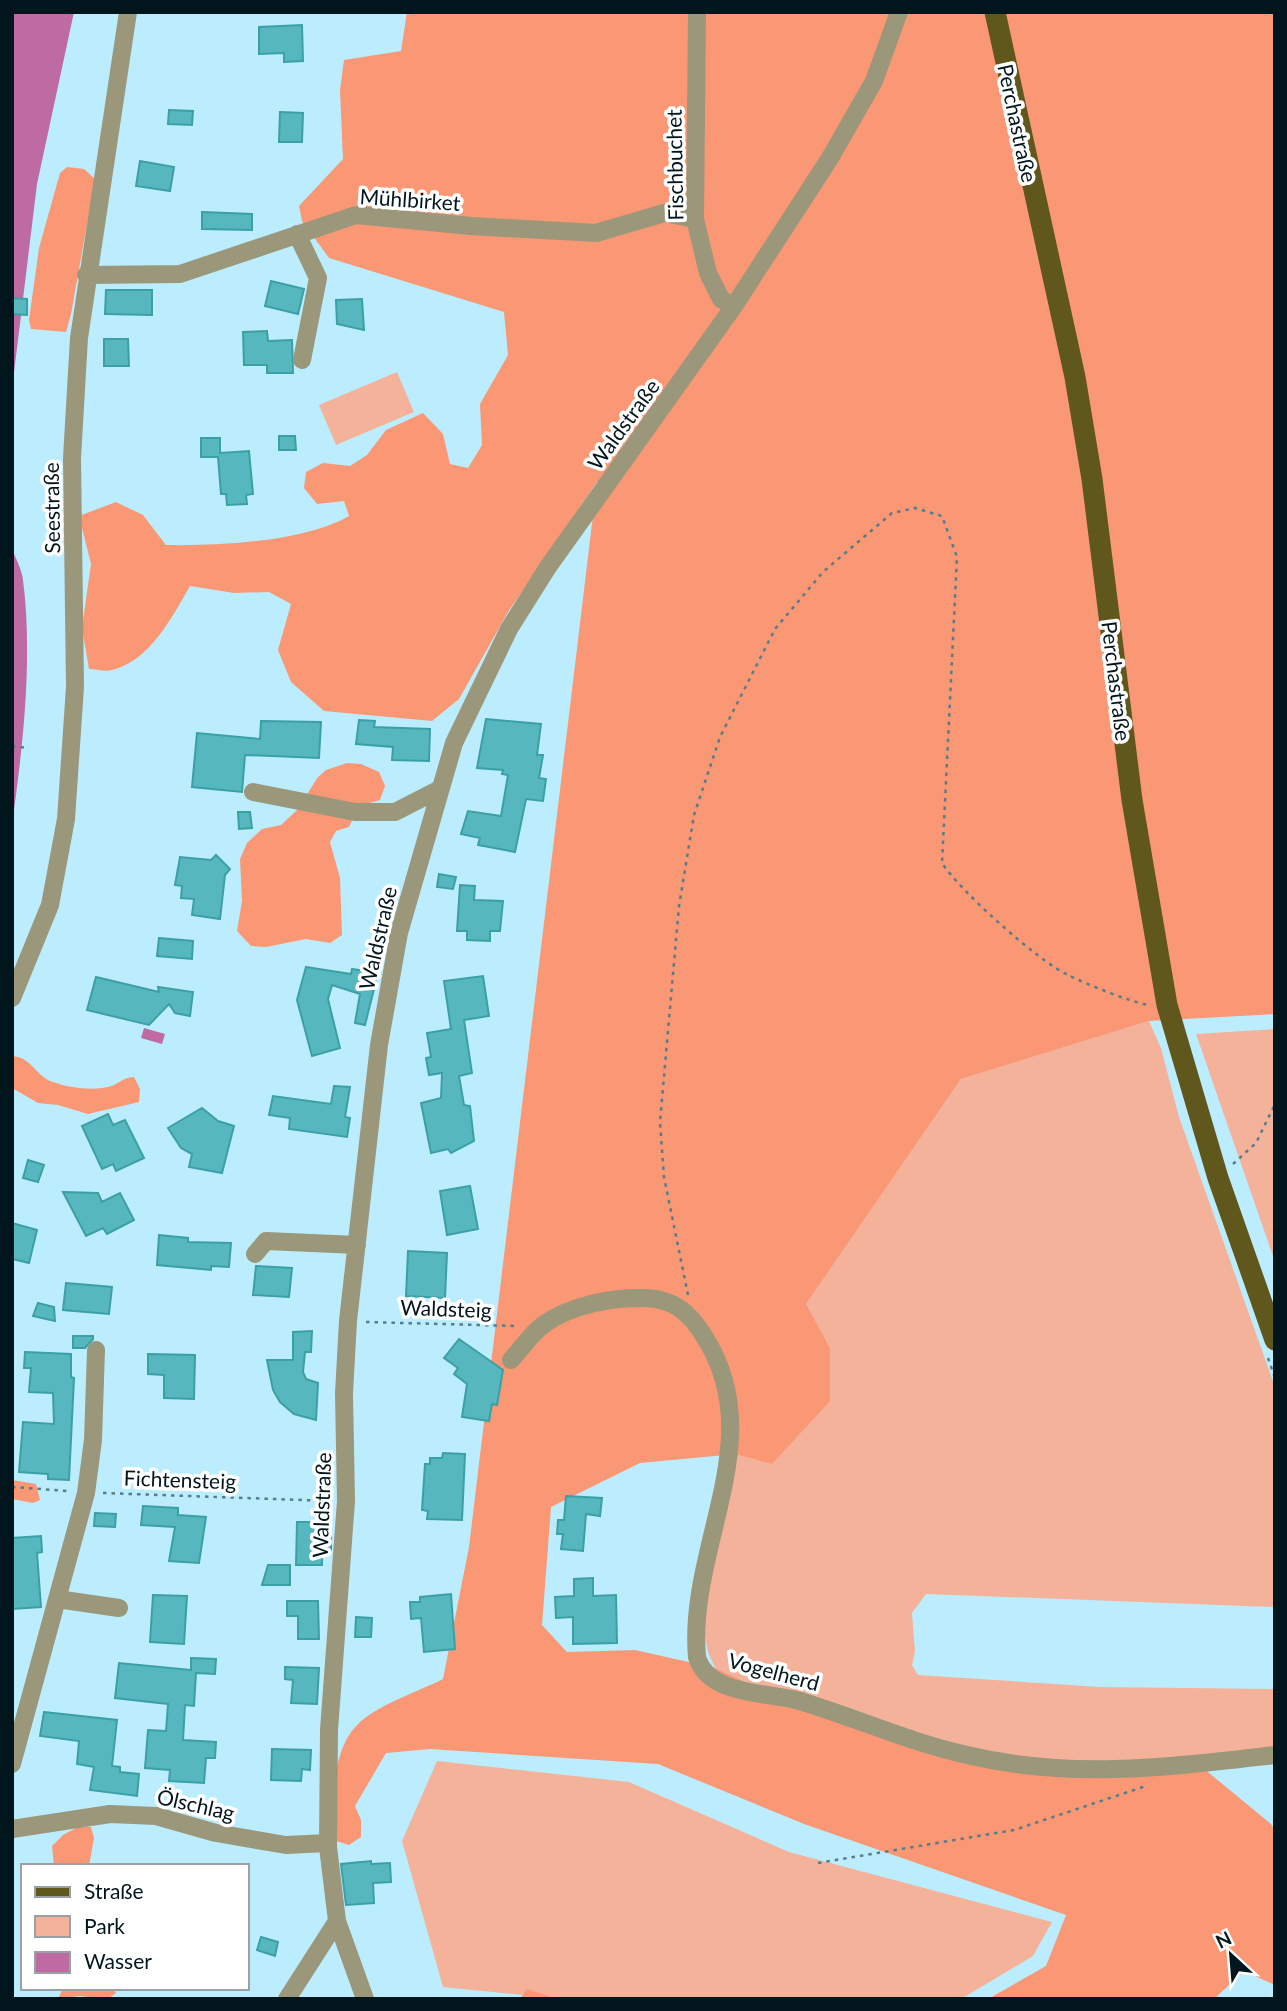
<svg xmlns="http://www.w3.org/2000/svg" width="1287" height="2011" viewBox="0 0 1287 2011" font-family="Lato,sans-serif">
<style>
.green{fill:#f5b29a}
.forest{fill:#fa9774}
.water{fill:#be6aa3}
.building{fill:#56b8be;stroke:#3ba0a6;stroke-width:2}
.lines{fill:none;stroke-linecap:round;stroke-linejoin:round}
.path{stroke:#5a7c88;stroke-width:2.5;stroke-dasharray:3.5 5;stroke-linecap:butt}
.minor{stroke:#9b977a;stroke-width:18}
.major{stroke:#60571c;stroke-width:21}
.labels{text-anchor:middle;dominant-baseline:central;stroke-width:7;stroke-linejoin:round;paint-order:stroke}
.street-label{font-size:21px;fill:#00151c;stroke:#fff}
</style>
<rect width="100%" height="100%" fill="#bcedfe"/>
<!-- green -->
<path class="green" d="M397 372 414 412 336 445 319 405Z
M1149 1021 1161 1048 1179 1117 1275 1387V1607L926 1594 912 1613 915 1652 912 1665 918 1675 1100 1687 1275 1689V1751L1083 1768 972 1753 833 1702 748 1683 715 1668 708 1652 704 1631 710 1568 736 1454 830 1348 805 1305 961 1079Z
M1275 1029V1262L1196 1034Z
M437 1761 629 1782 789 1852 1052 1922 1033 1956 961 1999H564L443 1987 402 1841Z"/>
<!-- forest -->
<path class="forest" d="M407 12H1275V1014L1149 1021 961 1079 806 1304 830 1348V1401L772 1464 736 1454 640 1463 551 1507 542 1625 567 1652 635 1650 715 1668 748 1683 833 1702 972 1753 1083 1768 1192 1759 1271 1824 1275 1832V1985L1244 1971 1214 1999H988L1046 1966 1066 1915 804 1824 658 1764 430 1749 386 1753 355 1806 361 1820V1837L349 1845 336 1841C334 1798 328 1742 369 1715 391 1700 419 1691 443 1679L469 1547 597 482 508 612 459 699 432 721 324 711 291 682 278 650 291 604 269 592 234 593 190 586C172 617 150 661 112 670 105 672 96 669 89 669L82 628 91 564 79 516 116 502 143 515 166 545C218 546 304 542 349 516L344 501 317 504 304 488 306 472 323 463 350 466 367 455 386 430 423 413 443 434 450 464 468 468 482 445 480 404 508 355 504 312 329 258 302 221 299 206 343 159 340 90 344 60 401 51Z
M67 167 84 169 95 179 71 314 66 332 31 329 29 320 39 248 60 173Z
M347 763 361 764 379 772 385 786 380 800 359 806 349 827 336 831 330 842 340 878 342 935 330 943 306 939 266 947 251 946 237 931 242 901 240 859 247 843 262 829 281 825 297 810 318 777 326 770Z
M12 1056C32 1057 36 1077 53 1082 69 1088 97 1092 114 1085 122 1081 123 1078 134 1077L140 1089 139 1102 88 1114 58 1105 38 1103 12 1088Z
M12 1480 36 1484 40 1500 33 1503 12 1499Z
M78 1827H91L94 1838 89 1866H54L52 1846 63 1835Z
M63 1988H113L116 1993 108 1999 79 1996 58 1999Z
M527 1989 557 1999H520Z"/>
<!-- water -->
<path class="water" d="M12 12H74L37 184 12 389Z
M12 549C16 559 22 570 23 580 33 657 23 747 12 824Z
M144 1028 165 1034 162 1044 141 1038Z"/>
<!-- building -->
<path class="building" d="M302 25 303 61 284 62V53L259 54V27Z
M169 110 193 111 192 125 168 124Z
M280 112 303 113 302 142H279Z
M140 161 174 167 170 191 136 186Z
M202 212 252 214V230L202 229Z
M271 281 304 289 298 314 265 306Z
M106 290H152V315L105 314Z
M12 298 27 299V315L12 314Z
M362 299 364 330 337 324 336 300Z
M267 331 268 341 292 340 293 373H267V365H244L243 332Z
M104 339H128L129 366H104Z
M279 436H295L296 450H279Z
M201 438H220V453L249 451 253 494 246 495 247 504 227 505 226 494H221L218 457H201Z
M486 719 541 724 537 755H543L539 778 546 779 543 801 526 799 515 852 478 845 480 838 461 834 468 811 501 816 508 775 502 774 503 770 477 768Z
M359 720 375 721 374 727 430 729 429 761 392 760 393 747 356 744Z
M261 721 321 722 319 758 245 755 242 792 192 787 197 733 260 739Z
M238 812H250L252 828 239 829Z
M216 855 230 869 225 875 220 919 192 915 194 899 181 898 182 886 175 885 180 857 211 860Z
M439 874 456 877 453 889 437 887Z
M460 885 475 886 474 900 503 901 500 931H490V941L467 940V931H457Z
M159 938 193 941 192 959 157 956Z
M306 967 351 974 352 969 378 973 365 1025 355 1023 360 994 332 985 328 999 340 1048 312 1056 297 1000Z
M483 976 489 1016 464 1020 472 1073 459 1076 464 1105 470 1106 474 1141 451 1153 448 1149 431 1153 421 1103 441 1098 442 1073 429 1075 426 1058 431 1057 427 1033 451 1029 444 981Z
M96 977 159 992 158 987 193 992 190 1016 175 1013 169 1004 149 1025 87 1010Z
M334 1086 350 1087 345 1117 350 1118 347 1137 289 1129 290 1118 269 1115 273 1096 331 1104Z
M202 1108 218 1121 234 1126 222 1173 189 1167 192 1154 181 1148 168 1128Z
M108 1114 113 1125 125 1120 144 1158 116 1171 113 1164 102 1169 82 1126Z
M28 1160 44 1165 38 1182 23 1178Z
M470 1186 478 1229 447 1235 440 1191Z
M63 1192 98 1193 102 1202 120 1193 134 1220 107 1234 103 1228 86 1236Z
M12 1223 37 1230 29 1263 12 1259Z
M159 1235 188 1238V1242L231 1243 229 1267 211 1266V1270L157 1265Z
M408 1251 447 1253 445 1298 406 1296Z
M256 1266 292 1268 289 1297 253 1295Z
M66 1283 112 1287 109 1314 63 1310Z
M38 1303 54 1307 55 1321 33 1316Z
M312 1331 311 1352H305L303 1372 306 1379 318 1383 316 1420 294 1414 280 1402 273 1390 267 1360H293V1332Z
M73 1336H93V1339L85 1348H73Z
M459 1339 503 1370 497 1405 492 1404 489 1421 462 1417 467 1384 454 1374 458 1368 444 1358Z
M25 1352 71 1354V1377L74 1378 69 1480 48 1479V1474L19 1472 23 1422 54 1424 53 1393 29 1392 31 1368H24Z
M148 1354 195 1355 194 1399 164 1398V1375L148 1374Z
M443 1453 465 1454 462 1520 427 1519 428 1511 422 1510 425 1464H430V1458H442Z
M566 1496 602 1498 600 1516 586 1514 583 1551 561 1549 563 1534H557L558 1520H564Z
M143 1506 178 1508V1515L206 1517 199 1563 169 1561 175 1527 141 1525Z
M95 1513 116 1514 115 1527 94 1526Z
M297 1522H322L323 1535 331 1536V1550H322V1565H296Z
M41 1536 42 1552 37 1553 41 1607 12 1609V1538Z
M268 1565H290V1585H262Z
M593 1578V1596L616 1595 617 1643 573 1644V1617L556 1618 555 1597 574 1596V1579Z
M451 1594 455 1649 424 1652 421 1618 411 1619 410 1602H420V1597Z
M153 1595 187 1596 184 1644 150 1642Z
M287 1601H318L319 1639H298V1616H287Z
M356 1617 372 1618 371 1637H355Z
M191 1658 216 1659 215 1674 196 1673 194 1706 185 1705 183 1740 216 1742 215 1758H206L204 1783 169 1781 170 1770 145 1768 148 1730 166 1731 168 1704 115 1698 119 1663 191 1670Z
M285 1667 319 1668 317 1704 291 1703 293 1680 285 1679Z
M44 1712 117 1720 112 1766 120 1767V1772L139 1774 137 1796 90 1790 94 1767 77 1764 79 1741 40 1736Z
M272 1749 311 1750 310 1770 302 1769 301 1781 271 1780Z
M371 1861V1864L390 1863 391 1882 373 1883 374 1903 346 1905 341 1864Z
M261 1937 278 1942 275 1956 257 1950Z"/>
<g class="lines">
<!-- path -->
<path class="path" d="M12 746 29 748
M1233 1164 1256 1143 1275 1104
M688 1295 664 1177 660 1122 679 906 694 815 720 737 775 629 823 572 892 513 915 508 942 516 957 557 942 863C960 891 1038 961 1068 975 1086 984 1130 1002 1149 1005
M366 1322 517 1326
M1268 1358 1275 1378
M12 1487 68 1491
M103 1493 331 1501
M818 1863 1014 1830 1146 1786"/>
<!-- minor -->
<path class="minor" d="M697 12 695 219 708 273 721 299 734 306
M297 234 318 278 302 360
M86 275 180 274 356 215 471 226 596 233 664 213 695 219
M253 792 355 812H395L440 789
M12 998 50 905 66 819 75 687 72 458 79 338 128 12
M255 1254 266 1241 357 1245
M511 1360C521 1349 531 1334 543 1325 570 1305 613 1297 645 1298 674 1299 689 1312 704 1336 771 1440 687 1546 697 1657 708 1696 769 1692 800 1701 856 1718 909 1742 967 1755 1072 1780 1170 1767 1275 1755
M57 1599 119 1608
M12 1764 86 1493 93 1440 96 1350
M12 1829 110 1814 156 1816 216 1833 286 1845 328 1843
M287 1999 337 1921
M365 1999 337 1921 328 1847 329 1730 346 1501 344 1393 348 1321 379 1045 399 933 454 743 509 629 548 567 734 306 830 158 874 81 899 12"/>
<!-- major -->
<path class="major" d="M995 12 1075 377 1092 479 1132 800 1167 1005 1218 1178 1275 1340"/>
</g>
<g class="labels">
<!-- street labels -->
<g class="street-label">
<text transform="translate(1018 123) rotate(78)">Perchastraße</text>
<text transform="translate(674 165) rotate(-91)">Fischbuchet</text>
<text transform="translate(410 199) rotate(4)">Mühlbirket</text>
<text transform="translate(623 424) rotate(-54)">Waldstraße</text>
<text transform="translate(51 508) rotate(-91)">Seestraße</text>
<text transform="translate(1117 681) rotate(83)">Perchastraße</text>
<text transform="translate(377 938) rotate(-77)">Waldstraße</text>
<text transform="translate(446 1308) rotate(2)">Waldsteig</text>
<text transform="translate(180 1479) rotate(2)">Fichtensteig</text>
<text transform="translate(321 1505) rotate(-88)">Waldstraße</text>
<text transform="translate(774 1671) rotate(15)">Vogelherd</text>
<text transform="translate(196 1804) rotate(13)">Ölschlag</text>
</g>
</g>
<!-- border -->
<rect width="1287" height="2011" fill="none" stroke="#00151c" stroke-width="28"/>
<!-- legend -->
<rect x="21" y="1864" width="228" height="126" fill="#ffffff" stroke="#99a1a4" stroke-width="2"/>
<rect x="35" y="1887" width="35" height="10" fill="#60571c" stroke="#99a1a4" stroke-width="2"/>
<text x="84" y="1899" font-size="21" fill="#00151c">Straße</text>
<rect x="35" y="1916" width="35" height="21" fill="#f5b29a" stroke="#99a1a4" stroke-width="2"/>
<text x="84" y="1934" font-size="21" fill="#00151c">Park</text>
<rect x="35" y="1952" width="35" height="21" fill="#be6aa3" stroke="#99a1a4" stroke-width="2"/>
<text x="84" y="1969" font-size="21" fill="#00151c">Wasser</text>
<!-- north arrow -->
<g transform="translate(1231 1955) rotate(334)" stroke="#ffffff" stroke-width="5" paint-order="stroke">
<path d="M0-5L12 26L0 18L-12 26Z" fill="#00151c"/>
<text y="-10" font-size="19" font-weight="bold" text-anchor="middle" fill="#00151c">N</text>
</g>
</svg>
